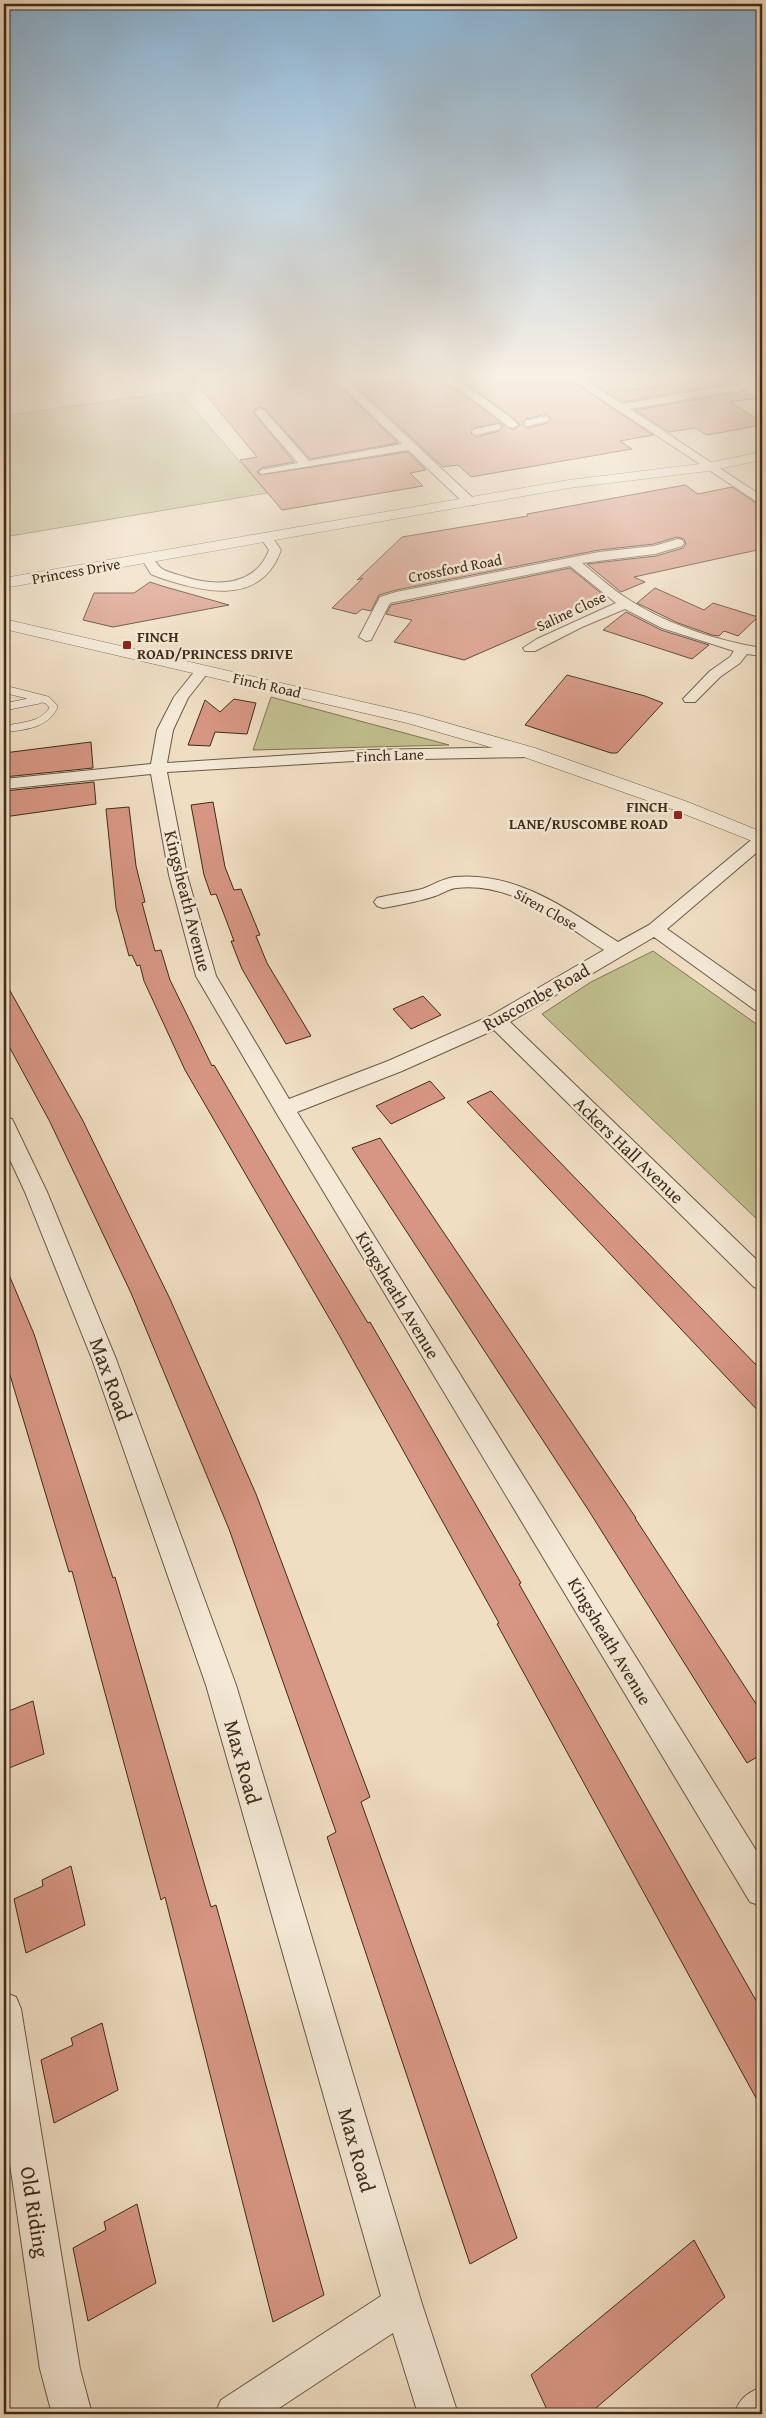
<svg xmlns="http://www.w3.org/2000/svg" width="766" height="2418" viewBox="0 0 766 2418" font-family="'Gentium Book Plus',serif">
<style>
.green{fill:#c1bf8f;stroke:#807554}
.building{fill:#d79683;stroke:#3f2b19;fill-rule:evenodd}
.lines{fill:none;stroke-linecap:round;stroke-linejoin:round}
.service-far1-casing{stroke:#6b5844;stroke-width:7}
.service-casing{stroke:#6b5844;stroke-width:8}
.minor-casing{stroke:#6b5844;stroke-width:2}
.tertiary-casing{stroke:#6b5844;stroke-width:1}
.service-far1{stroke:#f5ead8;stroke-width:5.5}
.service{stroke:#f5ead8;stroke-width:7}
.minor{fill:#f5ead8;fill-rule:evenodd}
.tertiary{fill:#f5ead8;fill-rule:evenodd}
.poi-dot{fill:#8f2418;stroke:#f5ead8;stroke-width:2}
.labels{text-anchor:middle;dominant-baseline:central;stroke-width:5;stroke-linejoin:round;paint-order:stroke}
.far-street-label{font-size:15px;fill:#3f2b19;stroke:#f5ead8}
.far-poi-label{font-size:15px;font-weight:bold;fill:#3f2b19;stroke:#f5ead8;text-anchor:start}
.street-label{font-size:18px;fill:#3f2b19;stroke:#f5ead8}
.near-street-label{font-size:21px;fill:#3f2b19;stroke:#f5ead8}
</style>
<rect width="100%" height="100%" fill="#f0dec3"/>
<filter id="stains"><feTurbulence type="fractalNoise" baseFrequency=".004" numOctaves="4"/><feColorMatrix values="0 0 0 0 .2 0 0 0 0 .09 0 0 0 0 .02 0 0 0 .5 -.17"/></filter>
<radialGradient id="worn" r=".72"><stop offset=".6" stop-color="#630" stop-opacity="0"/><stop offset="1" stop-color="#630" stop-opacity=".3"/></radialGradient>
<!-- green -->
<path class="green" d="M179 391 267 493 4 537V416Z
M271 697 449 745 253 750Z
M653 951 762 1028V1224L542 1014 591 982Z"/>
<!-- building -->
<path class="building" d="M377 375H416L458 391 513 430 520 425 511 416 469 386 442 375H563L653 435 620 441 632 449 471 477 458 465 443 467 345 376ZM546 414 551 419 547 423 527 428 523 424 526 419ZM500 423 503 426 499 431 476 437 471 433 474 428Z
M580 375H626L627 391 719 376 732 383 622 402Z
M208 376 279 380 330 377 398 443 310 459 265 409 259 407 253 411 255 415 294 462 261 468 257 472 260 475 407 452 426 470 410 473 423 486 282 510 240 460 257 457 201 389Z
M745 391 757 398 730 402 762 422V425L707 435 695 428 669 432 635 410Z
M685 485 698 494 732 487 762 507V549L634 577 645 582 621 592 587 564 656 556 683 548 686 544 684 539 677 537 654 544 599 550 396 590 379 595 371 611 362 609 356 614 332 608 363 578 357 580 402 537 528 516 527 514Z
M570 568 607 598 464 660 394 642 412 620 386 614 391 605Z
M150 582 162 586 229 605 113 627 83 620 94 593H134Z
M655 588 704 610 713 603 758 617 738 636 724 631 719 636 712 635 678 623 637 603Z
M626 612 661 630 709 645 692 659 603 630Z
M567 675 645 696 663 703 617 753H611L525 725Z
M234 699 256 703 247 734 215 732 210 746 188 745 205 700 220 712Z
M91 742 93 768 4 777V753Z
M94 782 96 804 4 817V791Z
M213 802 225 867 234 890 241 889 260 935 256 936 267 963 311 1036 286 1044 242 969 231 941H234L225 917 216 894 211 895 204 875 191 805Z
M129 807 136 866 145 902 142 903 155 951 161 950 170 980 212 1066 214 1065 288 1191 368 1323 370 1322 521 1583 519 1584 762 2011V2109L497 1624 499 1623 339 1335 185 1070 144 981 140 965 137 966 132 955 129 956 116 908 106 809Z
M4 980 82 1119 170 1299 256 1494 370 1797 361 1802 517 2238 470 2264 327 1837 336 1832 229 1529 131 1293 50 1122 4 1037Z
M423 996 441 1015 411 1029 393 1009Z
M430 1081 445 1098 391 1124 376 1106Z
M491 1091 762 1371V1415L467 1102Z
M380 1138 636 1518H635L762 1713V1754L747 1763 589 1511 352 1148Z
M4 1263 34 1334 113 1578 115 1577 211 1907 216 1905 324 2295 273 2322 165 1897 161 1900 72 1571 69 1572 4 1355Z
M33 1701 44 1754 4 1770V1713Z
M71 1866 85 1925 26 1953 14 1899 43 1886 42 1880Z
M102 2023 118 2090 54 2123 41 2060 73 2045 71 2038Z
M137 2204 156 2283 88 2321 73 2248 106 2230 104 2222Z
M694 2240 725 2297 589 2414H549L531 2375Z"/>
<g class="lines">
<!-- service-far1 casing -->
<g class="service-far1-casing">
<path id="service-far1" d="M527 423 546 419
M475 432 498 427"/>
</g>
<!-- service casing -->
<g class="service-casing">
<path id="service" d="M4 689 47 700 54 707C44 726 23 726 4 729
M4 707 39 700"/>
</g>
<!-- minor casing -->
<g class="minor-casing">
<path id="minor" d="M330 375H341L474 499 476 502 474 505H466L408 450 261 474 259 472 261 470 298 463 256 414 255 412 260 409 264 410 309 461 402 444Z
M418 375C450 373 470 387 494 406 502 412 512 417 518 425L513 428 509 427 459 389Z
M565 375H577L622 404 762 380V386L630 409 762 496V505Z
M266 533 270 534 281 550C261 607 202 592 158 577L151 574 141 558 147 554 152 555C154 559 157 565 161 568 166 572 176 574 182 576 215 587 255 587 269 550L260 537Z
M678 539 682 540 684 543 682 546 655 554 582 563C598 576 614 591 631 601 669 625 718 641 762 648V656L747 654 740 663 720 677 695 702H685L683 699 710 671 730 657 734 651 662 628 625 609 582 627 535 651H525L523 648 537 639 616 603 570 566 390 603 371 640 366 641 359 637 380 597 396 592 599 552 654 546Z
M203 666 210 670 188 698 173 730 167 763 371 750 528 747 536 752 528 757 371 760 167 772 187 875 216 976 289 1099 388 1061 490 1016 604 950C560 922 512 881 456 888 448 889 440 895 432 897 416 902 399 905 383 908L377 906 374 902 377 898C392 894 407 893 422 889 433 885 442 879 454 877 517 871 568 910 618 942L649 925 756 836 762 835V848L667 929 762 996V1012L755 1010 654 937 510 1022 762 1265V1290L754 1287 494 1030 402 1071 297 1112 762 1860V1906L750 1902 277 1114 196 976 169 875 151 774 4 789V779L151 764 157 730 174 697 198 667Z
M4 1117 12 1119 47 1192 116 1359 236 1685 422 2304 458 2414H418L393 2333 270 2414H215L221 2400 381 2296 206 1685 92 1359 25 1192 4 1147Z
M4 1992 16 1997 21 2009 80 2369 92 2414H52L40 2369 4 2123Z
M762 2387V2414H734C740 2398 747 2393 762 2387Z"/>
</g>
<!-- tertiary casing -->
<g class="tertiary-casing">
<path id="tertiary" d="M762 452V460L708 471 569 488 4 588V578L569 480 708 463Z
M4 619 419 715 535 748 688 802 762 832V845L674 810 521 756 407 723 4 629Z"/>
</g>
<!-- service-far1 -->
<use href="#service-far1" class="service-far1"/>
<!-- service -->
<use href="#service" class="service"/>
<!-- minor -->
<use href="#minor" class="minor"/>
<!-- tertiary -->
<use href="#tertiary" class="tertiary"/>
</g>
<!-- sky -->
<linearGradient id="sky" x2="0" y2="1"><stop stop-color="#8bb6d8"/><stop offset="0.53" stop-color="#f8f0e4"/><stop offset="1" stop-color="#f8f0e4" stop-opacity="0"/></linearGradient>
<rect width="766" height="713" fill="url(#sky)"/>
<!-- markers -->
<g class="poi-dot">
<rect x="122" y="640" width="10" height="10" rx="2.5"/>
<rect x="673" y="810" width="10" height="10" rx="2.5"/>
</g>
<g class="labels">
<!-- far-street labels -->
<g class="far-street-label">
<text transform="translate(455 568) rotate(-11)">Crossford Road</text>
<text transform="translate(76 571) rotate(-10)">Princess Drive</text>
<text transform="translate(571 611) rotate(-25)">Saline Close</text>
<text transform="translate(267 685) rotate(13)">Finch Road</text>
<text transform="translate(390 755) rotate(-2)">Finch Lane</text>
<text transform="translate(546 909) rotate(29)">Siren Close</text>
</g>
<!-- far-poi labels -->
<g class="far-poi-label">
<text x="137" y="636">FINCH<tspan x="137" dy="17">ROAD/PRINCESS DRIVE</tspan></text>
<text x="668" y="806" text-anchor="end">FINCH<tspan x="668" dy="17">LANE/RUSCOMBE ROAD</tspan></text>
</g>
<!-- street labels -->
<g class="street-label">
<text transform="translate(188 901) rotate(76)">Kingsheath Avenue</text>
<text transform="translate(536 997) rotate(-29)">Ruscombe Road</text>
<text transform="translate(629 1150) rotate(44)">Ackers Hall Avenue</text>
<text transform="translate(398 1295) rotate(59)">Kingsheath Avenue</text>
<text transform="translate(610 1641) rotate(59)">Kingsheath Avenue</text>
</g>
<!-- near-street labels -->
<g class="near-street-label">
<text transform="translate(111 1379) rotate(70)">Max Road</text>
<text transform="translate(243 1762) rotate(74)">Max Road</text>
<text transform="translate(357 2150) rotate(74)">Max Road</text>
<text transform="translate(35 2212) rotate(81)">Old Riding</text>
</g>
</g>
<!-- margin -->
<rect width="766" height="2418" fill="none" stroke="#f0dec3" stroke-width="20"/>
<rect x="5" y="5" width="756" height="2408" fill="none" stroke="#3f2b19" stroke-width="2.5"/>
<rect x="10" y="10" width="746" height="2398" fill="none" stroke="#3f2b19"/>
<rect width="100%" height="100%" filter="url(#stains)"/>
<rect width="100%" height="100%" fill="url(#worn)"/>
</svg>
